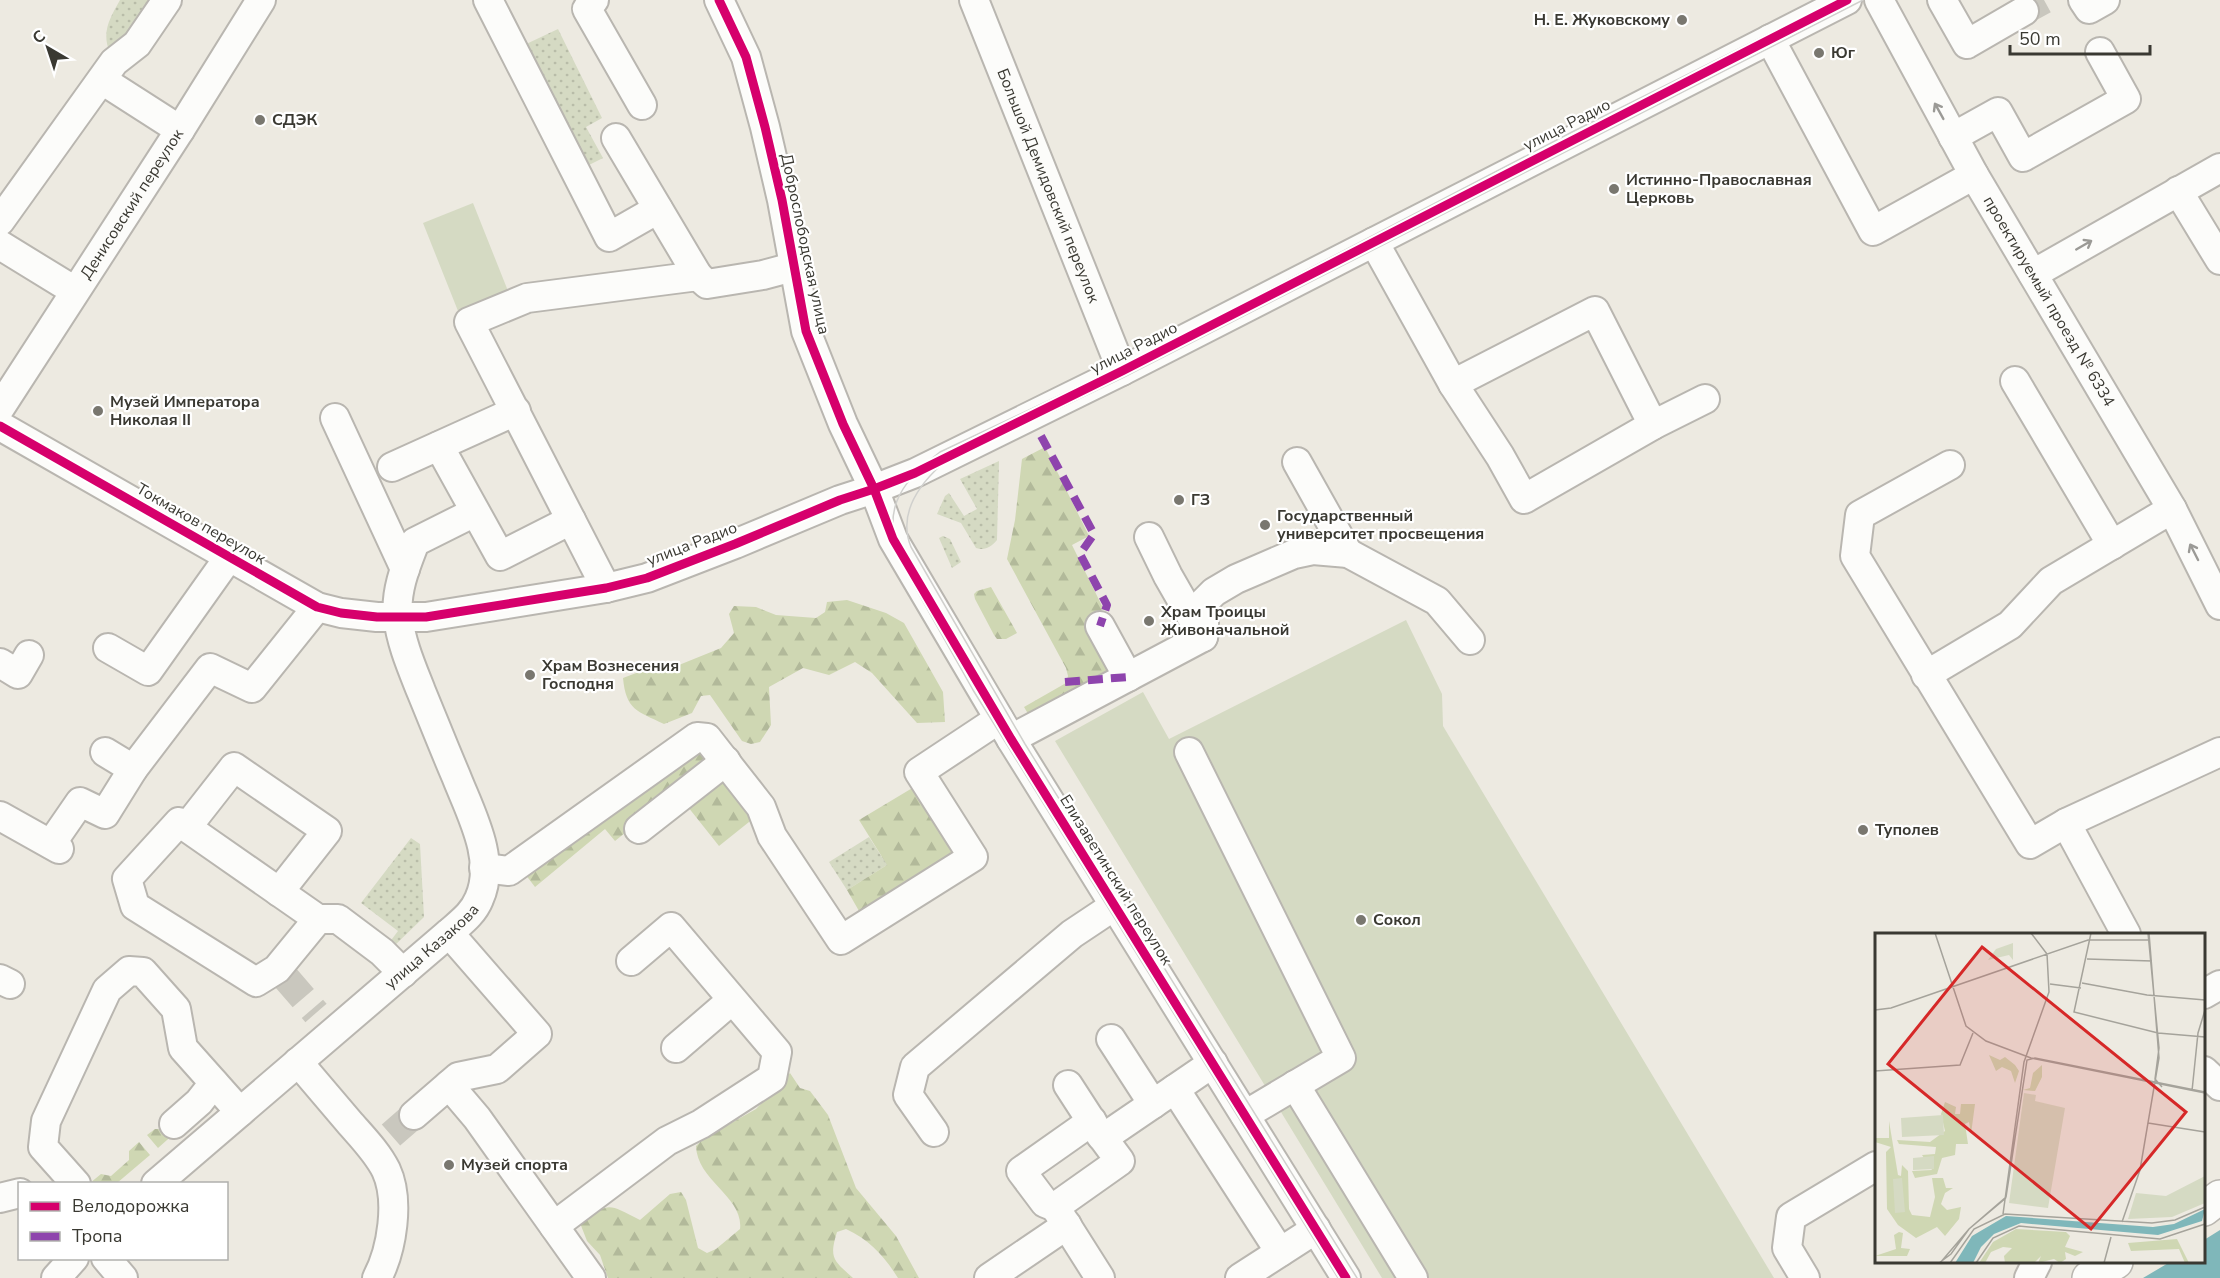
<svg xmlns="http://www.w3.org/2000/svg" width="2220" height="1278" viewBox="0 0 2220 1278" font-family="'Nunito Sans',sans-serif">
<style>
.green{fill:url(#green-dots)}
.forest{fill:url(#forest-firs)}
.pitch{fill:#d5dac3}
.water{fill:#7fb7ba}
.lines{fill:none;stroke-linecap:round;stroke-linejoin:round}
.minor-tunnel{stroke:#c9c7be;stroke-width:28;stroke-dasharray:28 14;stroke-linecap:butt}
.minor-casing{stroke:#b9b6b0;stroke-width:32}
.major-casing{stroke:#b9b6b0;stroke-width:36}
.minor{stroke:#fcfcfa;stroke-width:28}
.major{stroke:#fcfcfa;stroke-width:33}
.tram{stroke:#d0d0cd;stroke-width:1.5}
.quiet{stroke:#8e44ad;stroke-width:8;stroke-dasharray:15 8;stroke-linecap:butt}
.cycleway-casing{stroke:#fff;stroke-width:13}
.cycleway{stroke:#d6006c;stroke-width:9}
.oneway{stroke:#9b9a96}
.poi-dot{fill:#79776f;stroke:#fff;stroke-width:2}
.labels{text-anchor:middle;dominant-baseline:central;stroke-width:4.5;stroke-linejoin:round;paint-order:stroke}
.poi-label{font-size:16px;font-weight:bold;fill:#3a3932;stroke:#fff;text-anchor:start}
.street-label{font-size:16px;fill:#3a3932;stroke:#fff}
.inset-road{fill:none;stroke:#a5a39b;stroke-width:1.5}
.view{fill:#d62828;fill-opacity:0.15;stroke:#d62828;stroke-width:3}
.inset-edge{fill:none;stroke:#3a3932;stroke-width:3}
</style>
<defs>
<pattern id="green-dots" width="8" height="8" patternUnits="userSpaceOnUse" patternTransform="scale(1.5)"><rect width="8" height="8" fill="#d5dac3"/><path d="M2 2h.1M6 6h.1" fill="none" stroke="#b8bca8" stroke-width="1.8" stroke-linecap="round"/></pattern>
<pattern id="forest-firs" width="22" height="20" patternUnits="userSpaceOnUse" patternTransform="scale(1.5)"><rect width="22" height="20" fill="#cfd7b3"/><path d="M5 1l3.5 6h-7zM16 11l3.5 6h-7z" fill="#b2b99a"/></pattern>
</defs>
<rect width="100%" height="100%" fill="#edeae1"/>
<!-- green -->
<path class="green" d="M120 0H154L129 37 110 53C101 32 110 18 120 0Z
M558 29 602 118 586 127 603 158 583 168 522 46Z
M999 461 997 540C991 547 985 551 976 548L961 523 937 514 945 496 949 493 964 516 977 509 960 479Z
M943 536 950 539 961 562 952 568 939 538Z
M869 837 887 865 847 890 829 862Z
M411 838 420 844 424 917 390 950 386 947 398 931 361 903Z"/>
<!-- forest -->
<path class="forest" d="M1045 447 1089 536 1072 545 1103 608 1094 624 1117 673 1033 722 1024 707 1066 683 1068 676 1066 668 1007 559 1015 520 1022 459Z
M991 587 1017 633 1006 639H997L994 635 975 599 974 594 977 591Z
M847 600 886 613 904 623 943 692 945 722 917 723 872 673 855 662 829 675 803 668 769 687 771 725 760 742 751 744 742 741 710 695 701 696 692 713 664 724C637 711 626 710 623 678L652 667H674L721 648 734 633 729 614 734 606 756 607 776 615 816 618 825 612 827 602Z
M700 746 711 763 615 841 605 829 535 887 522 870Z
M727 775 759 814 719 846 688 807Z
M919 784 963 855 863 918 847 890 887 865 859 820Z
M790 1073 800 1088 810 1091 828 1115 856 1188 896 1236 919 1278H898C884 1256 870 1240 846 1229L837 1232C829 1258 833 1260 853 1278H608L600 1255 587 1241 580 1223C611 1202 606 1203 640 1220L670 1194 681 1192 686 1200 698 1248 707 1253 716 1249 740 1229C744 1197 697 1181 696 1146L703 1139 756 1109Z
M155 1129H173L176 1132 158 1148 147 1135Z
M139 1142 150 1155 117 1183H90L101 1174 111 1176 129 1160V1151Z"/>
<!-- pitch -->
<path class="pitch" d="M473 203 510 296 460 316 423 223Z
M1406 620 1442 694 1443 726 1774 1278H1382L1055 741 1143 692 1169 739Z"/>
<!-- water -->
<path class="water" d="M2220 1230V1278H2143L2170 1262H2204V1240Z"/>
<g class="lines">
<!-- minor-tunnel -->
<path class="minor-tunnel" d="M2024 11 2044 0
M285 977 316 1013
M391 1135 414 1115"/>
<!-- minor casing -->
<g class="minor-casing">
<g id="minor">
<path d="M488 0 609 237 658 209"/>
<path d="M594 0 587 9 642 105"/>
<path d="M719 0 746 57 765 127 782 200 806 331 843 424 874 489 893 539 1011 739 1346 1278"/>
<path id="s1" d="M974 0 1122 371"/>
<path id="s2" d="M1879 0 1974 175 2172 509 2220 605"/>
<path d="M1942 0 1967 44 2024 11"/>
<path d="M2083 0 2089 9 2105 0"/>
<path d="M1770 39 1873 231 1974 175"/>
<path d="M102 80 180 130"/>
<path d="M1953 137 1998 112 2023 157 2126 99 2100 52"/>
<path d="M616 138 698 276"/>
<path d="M2178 191 2220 260"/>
<path d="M0 221 114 62 137 44 167 0"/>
<path d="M1374 242 1453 384 1500 456 1524 499 1653 425"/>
<path d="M0 245 75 291"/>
<path d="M2033 274 2220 168"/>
<path d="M2015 381 2112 545"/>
<path d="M1453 384 1595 311 1653 425 1705 399"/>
<path id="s3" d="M0 408 180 130 261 0"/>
<path d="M335 418 405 569"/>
<path d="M0 426 317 607 341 613 377 617H426L606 588 647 578 735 544 840 500 874 489 915 473 1122 371 1847 0"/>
<path d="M439 446 500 556 571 520"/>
<path d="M1297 462 1348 553"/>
<path d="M1950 465 1860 515 1855 556 2030 844 2066 823 2220 752"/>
<path d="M392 467 516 411"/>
<path d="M1149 537 1168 576 1203 637"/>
<path d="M606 588 469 322 527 298 698 276 707 284 763 275 793 267"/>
<path d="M1100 626 1128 677"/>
<path d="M108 648 148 671 229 557"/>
<path d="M0 663 18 674 29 655"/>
<path d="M1926 675 2010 625 2051 581 2172 509"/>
<path d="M1011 739 1203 637 1204 633V602L1214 592 1236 579 1294 554 1313 550 1348 553 1437 601 1470 640"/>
<path d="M105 752 133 769 210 668 252 688 317 607"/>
<path d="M1189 752 1341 1058 1245 1115"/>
<path d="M0 816 59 849"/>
<path d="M2066 823 2126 934"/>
<path d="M187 827 234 767 327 831 279 892"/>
<path d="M639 829 726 761"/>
<path d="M51 844 80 802 105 814 133 769"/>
<path d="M484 868 509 871 697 737 707 738 761 807 772 836 841 940 973 857 919 772 999 719"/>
<path d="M318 919 277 969 256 982 135 906 127 879 179 822 318 919H338L382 952 403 973"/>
<path d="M0 979 10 984"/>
<path d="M2204 994 2220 985"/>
<path d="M1111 1039 1153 1104"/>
<path d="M676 1048 732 1000"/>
<path d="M298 1062C315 1082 332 1102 349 1122 362 1137 377 1152 386 1170 400 1200 392 1250 377 1278"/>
<path d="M2204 1071 2220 1086"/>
<path d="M449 1085 477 1118 591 1278"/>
<path d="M1068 1085 1101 1136"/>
<path d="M1295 1085 1413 1278"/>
<path d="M1175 1089 1280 1252"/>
<path d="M414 1115 458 1077 497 1069 537 1034 449 933"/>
<path d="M174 1124 199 1102 214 1083"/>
<path d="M934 1132 908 1095 915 1067 1072 934 1114 906"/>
<path d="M76 1184 43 1147 46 1121 107 990 129 971 143 972 176 1009 183 1048 240 1112"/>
<path id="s4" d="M156 1184 449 933C460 923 473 914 479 899 497 860 470 812 456 776 444 748 433 720 421 691 412 668 401 643 398 617 395 591 406 565 415 542L475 512"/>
<path d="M0 1198 20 1193"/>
<path d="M1055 1207 1045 1203 1021 1171 1092 1121"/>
<path d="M554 1226 667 1141 701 1124 772 1078 777 1052 671 927 631 961"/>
<path d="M106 1258 123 1278"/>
<path d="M56 1278 74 1258"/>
<path d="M989 1278 1067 1225"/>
<path d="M1100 1278 1055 1207 1120 1161 1103 1138 1213 1063"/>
<path d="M1240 1278 1316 1229"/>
<path d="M1805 1278 1787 1248 1791 1217 1876 1166"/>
<path d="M2029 1278 2037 1262"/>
</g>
</g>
<!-- major casing -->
<g class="major-casing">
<path id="major" d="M2204 1209 2220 1197
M2089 1278 2116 1262"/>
</g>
<!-- minor -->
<use href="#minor" class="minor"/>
<!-- major -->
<use href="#major" class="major"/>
<!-- tram -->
<path class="tram" d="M1338 1278 973 690 903 566C880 514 897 484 940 452L1120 367 1574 131 1837 0
M1357 1278 1025 744 911 547C898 515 918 486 941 465L1124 377 1863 0"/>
<!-- quiet -->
<path class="quiet" d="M1041 436 1094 534 1080 554 1107 605 1100 626
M1065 682 1128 677"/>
<!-- cycleway casing -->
<g class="cycleway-casing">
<path id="cycleway" d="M719 0 746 57 765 127 782 200 806 331 843 424 874 489 893 539 1011 739 1346 1278
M0 426 317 607 341 613 377 617H426L606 588 647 578 735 544 840 500 874 489 915 473 1122 371 1847 0"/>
</g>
<!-- cycleway -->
<use href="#cycleway" class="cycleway"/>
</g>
<!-- one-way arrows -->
<defs><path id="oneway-shaft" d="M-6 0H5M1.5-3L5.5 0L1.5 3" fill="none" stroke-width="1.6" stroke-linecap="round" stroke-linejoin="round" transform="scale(1.5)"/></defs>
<g class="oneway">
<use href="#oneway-shaft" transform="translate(1939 111) rotate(-119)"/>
<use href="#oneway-shaft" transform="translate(2084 245) rotate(-30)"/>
<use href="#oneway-shaft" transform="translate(2194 552) rotate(-117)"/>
</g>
<!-- markers -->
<g class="poi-dot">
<circle cx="1682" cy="20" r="6"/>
<circle cx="1819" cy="53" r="6"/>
<circle cx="260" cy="120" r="6"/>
<circle cx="1614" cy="189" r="6"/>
<circle cx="98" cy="411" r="6"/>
<circle cx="1179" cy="500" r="6"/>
<circle cx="1265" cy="525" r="6"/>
<circle cx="1149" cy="621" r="6"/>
<circle cx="530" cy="675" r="6"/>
<circle cx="1863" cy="830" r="6"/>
<circle cx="1361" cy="920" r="6"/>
<circle cx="449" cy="1165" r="6"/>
</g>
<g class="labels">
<!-- poi labels -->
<g class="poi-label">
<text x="1670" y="20" text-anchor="end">Н. Е. Жуковскому</text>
<text x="1831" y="53">Юг</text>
<text x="272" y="120">СДЭК</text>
<text x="1626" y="180">Истинно-Православная<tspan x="1626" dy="18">Церковь</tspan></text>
<text x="110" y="402">Музей Императора<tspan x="110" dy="18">Николая II</tspan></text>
<text x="1191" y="500">ГЗ</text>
<text x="1277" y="516">Государственный<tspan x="1277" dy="18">университет просвещения</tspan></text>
<text x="1161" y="612">Храм Троицы<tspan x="1161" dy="18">Живоначальной</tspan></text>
<text x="542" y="666">Храм Вознесения<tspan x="542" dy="18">Господня</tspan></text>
<text x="1875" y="830">Туполев</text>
<text x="1373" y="920">Сокол</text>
<text x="461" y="1165">Музей спорта</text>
</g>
<!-- street labels -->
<g class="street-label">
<text transform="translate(1567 125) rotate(-27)">улица Радио</text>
<text stroke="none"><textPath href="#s1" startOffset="200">Большой Демидовский переулок</textPath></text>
<text stroke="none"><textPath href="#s3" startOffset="243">Денисовский переулок</textPath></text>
<text transform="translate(805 244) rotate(78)">Доброслободская улица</text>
<text stroke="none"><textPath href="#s2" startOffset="346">проектируемый проезд № 6334</textPath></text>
<text transform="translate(1134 348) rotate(-27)">улица Радио</text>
<text transform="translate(201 524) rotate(30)">Токмаков переулок</text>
<text transform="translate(692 544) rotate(-21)">улица Радио</text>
<text transform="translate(1116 880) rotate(58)">Елизаветинский переулок</text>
<text stroke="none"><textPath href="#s4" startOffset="364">улица Казакова</textPath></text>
</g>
</g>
<!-- overview -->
<g transform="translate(1875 933)">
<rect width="330" height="330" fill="#edeae1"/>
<path d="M138 10V27L134 22 113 27 121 16ZM330 243V270L297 284 253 286 261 260 291 263Z" fill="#d5dac3"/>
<path d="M114 122 125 127 130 124 140 132 144 138 140 150 136 138 127 134 121 138ZM167 132V144L160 158 148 157 155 155 158 140ZM70 169 81 174 80 181H85L86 171H100L96 201 94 189 90 191 93 211H81L80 222 67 225 62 241 40 245 37 238 57 237 47 222 60 221 61 214 24 211 22 207 55 209 70 198 66 181ZM14 188 23 242 26 243 27 232 33 238 34 276 37 282 55 284 60 264 57 245H68L71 255H78L70 260 66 271 72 277 86 274 84 286 70 303 62 294 41 305 23 292 12 276 11 219 16 214 0 209V205H14ZM141 296 191 299 195 303 190 314 208 319 200 323 190 319 191 326 185 330 179 326 163 330 166 323 159 330H130L129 323 137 315 128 314 116 319 110 330H104L118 309ZM24 299 28 300 26 315 35 316 32 323H0L21 316 19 302ZM302 306 314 330H310L304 316 256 318 253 310Z" fill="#cfd7b3"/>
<path d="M149 160 161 162 160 168 190 175 173 275 134 270ZM68 182 69 202 27 204 26 185ZM59 223V236L38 237V225ZM27 245 30 279 20 280 18 246Z" fill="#d5dac3"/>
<path d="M330 276 327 288 283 302 146 290 119 301 106 314 98 330H80L97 303 131 283 278 294 299 291Z" fill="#7fb7ba"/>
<path class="inset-road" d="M60 0 91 93 111 108 156 125 330 160M216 0 199 79 283 100 330 104M273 0 284 115 280 146 287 154M212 26 277 28M207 50 272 62 330 67M175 51 206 55M0 77 16 75 213 7H274M0 138 85 132 98 100M317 158 323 100 330 77M273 190 330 199M128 281 149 129 174 59 172 21 156 0M247 289 265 237 284 125 274 0M64 330 76 321 94 296 131 264 152 127 160 125 330 159M65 330 94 296 131 265M75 330 99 296 130 281 277 290 300 287 330 274M101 330 118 305 144 293 285 306 330 291M229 330 236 304"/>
<path class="view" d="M107 14 311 179 216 296 13 131Z"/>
<rect width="330" height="330" class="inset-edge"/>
</g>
<!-- legend -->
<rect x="18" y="1182" width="210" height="78" fill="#ffffff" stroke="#b0b0ad" stroke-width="1.5"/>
<rect x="30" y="1202" width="30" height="9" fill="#d6006c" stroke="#b0b0ad" stroke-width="1.5"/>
<text x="72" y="1212" font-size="18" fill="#3a3932">Велодорожка</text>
<rect x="30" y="1232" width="30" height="9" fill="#8e44ad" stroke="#b0b0ad" stroke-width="1.5"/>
<text x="72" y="1242" font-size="18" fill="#3a3932">Тропа</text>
<!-- north arrow -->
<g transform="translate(48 48) rotate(321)" stroke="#ffffff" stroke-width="4.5" paint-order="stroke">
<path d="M0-4.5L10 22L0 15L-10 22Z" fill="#3a3932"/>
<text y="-9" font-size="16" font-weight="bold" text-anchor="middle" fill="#3a3932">С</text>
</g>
<!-- scale -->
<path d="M2010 45v9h140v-9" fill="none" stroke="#3a3932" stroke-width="3"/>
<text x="2019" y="45" font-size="18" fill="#3a3932" stroke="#ffffff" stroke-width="4.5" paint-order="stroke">50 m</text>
</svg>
